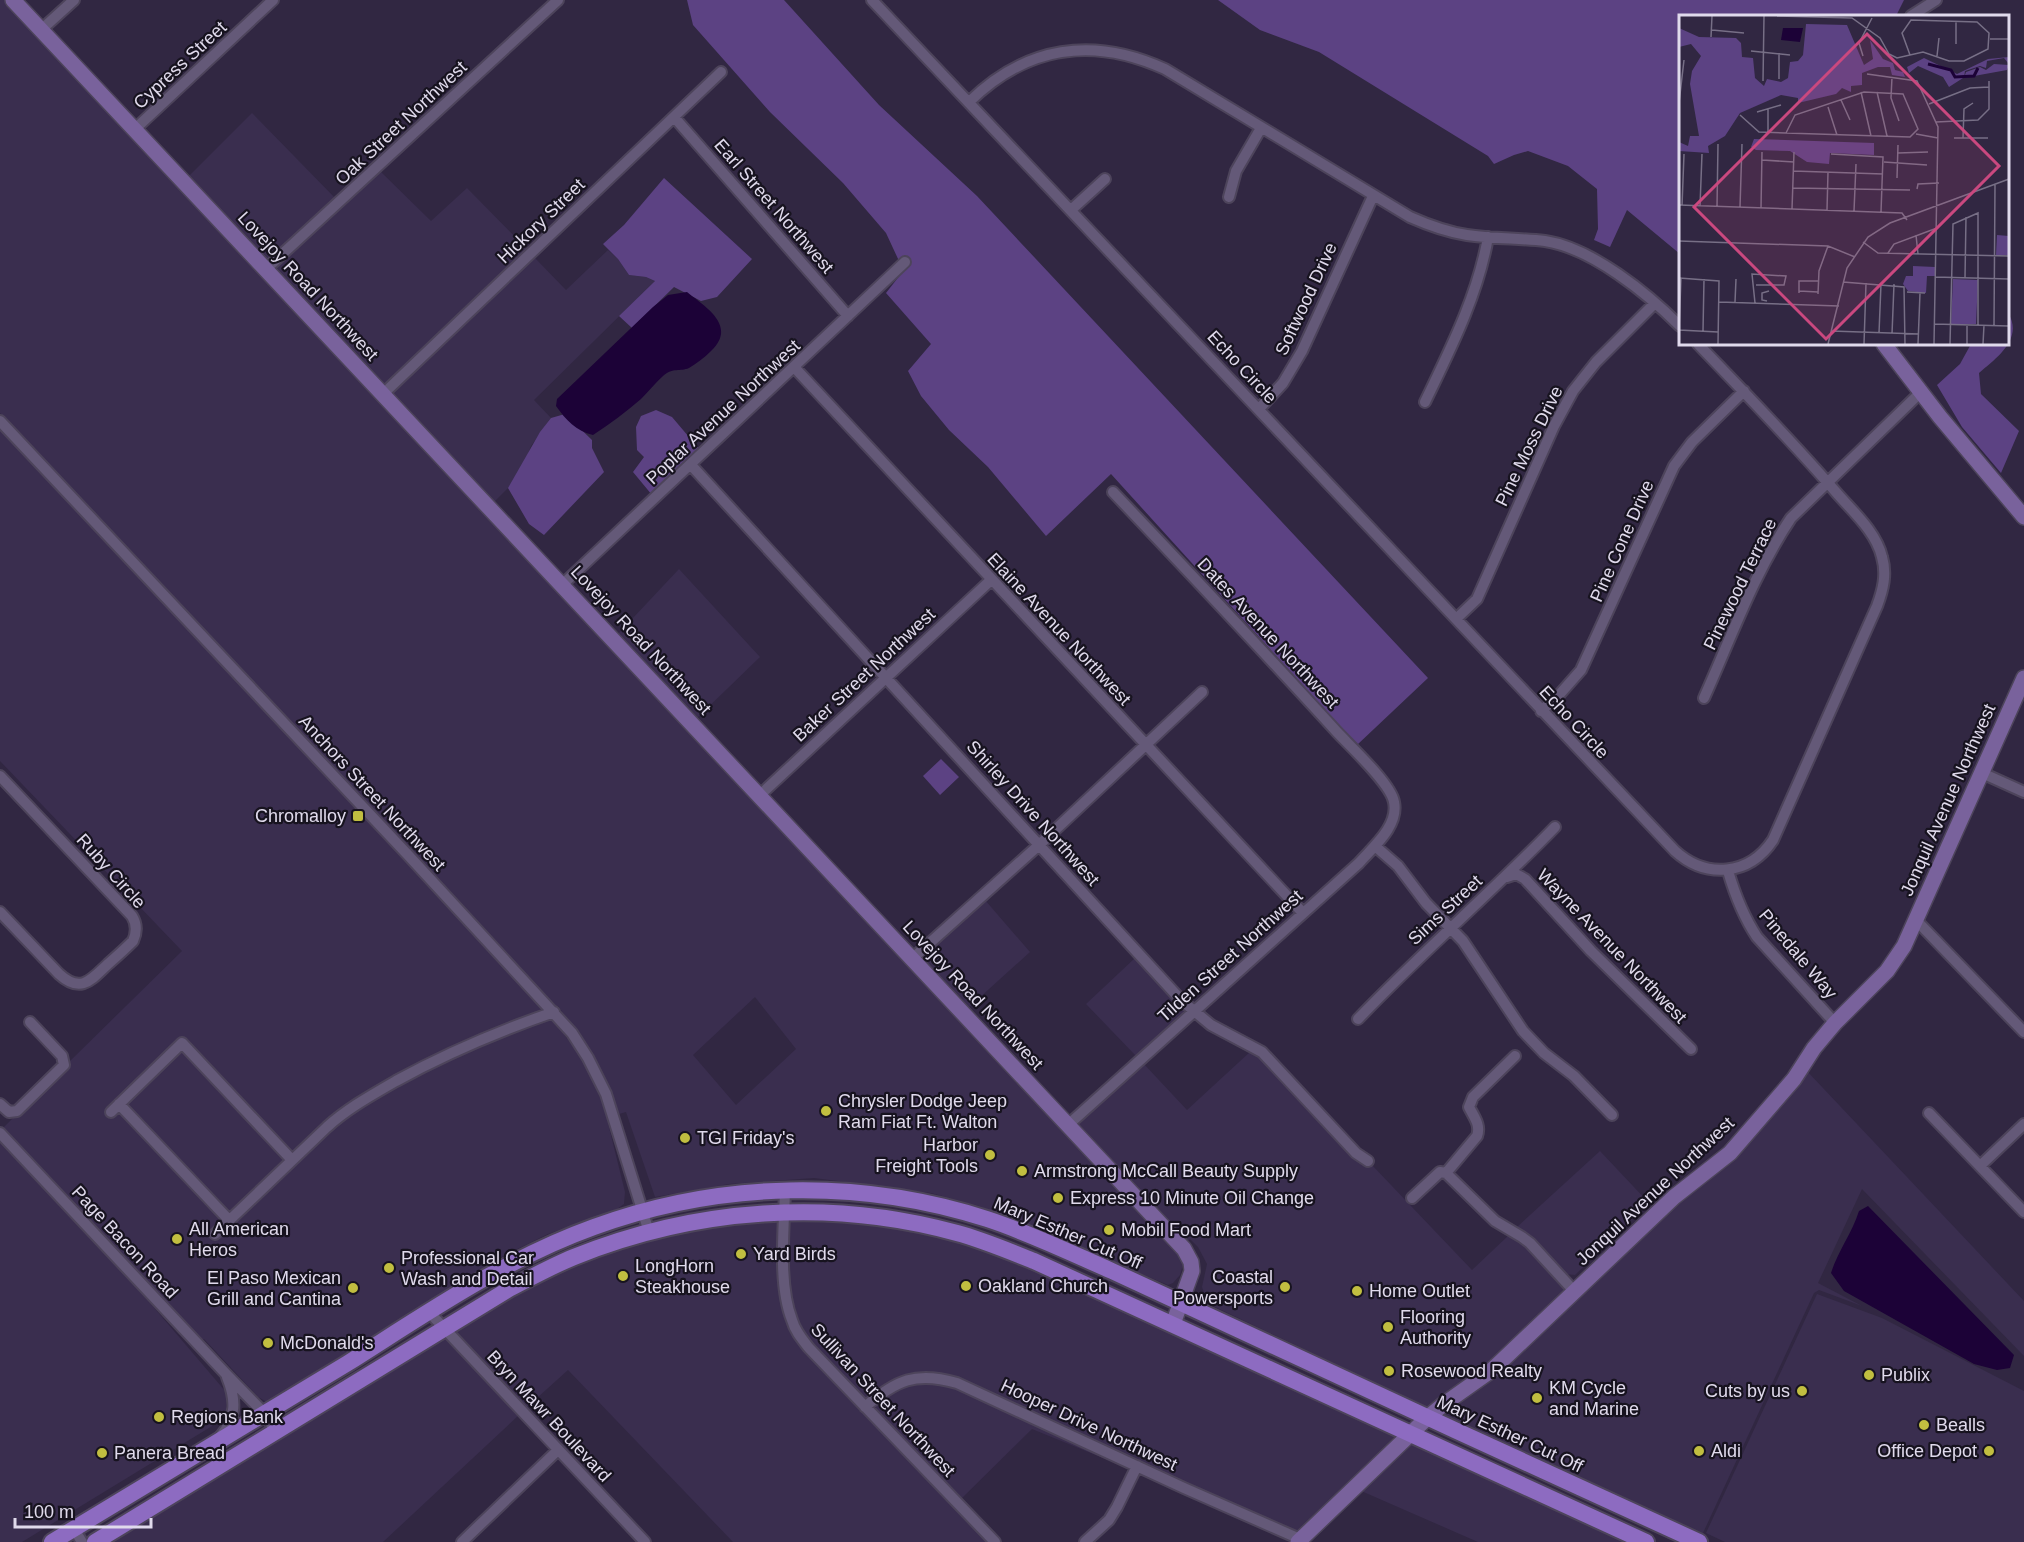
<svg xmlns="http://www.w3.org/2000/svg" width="2024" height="1542" viewBox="0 0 2024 1542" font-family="Helvetica,sans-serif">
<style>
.built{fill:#3a2e4f;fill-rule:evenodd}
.green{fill:#5c4283}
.water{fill:#1c0237}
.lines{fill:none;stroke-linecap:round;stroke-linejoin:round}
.street-casing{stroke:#4d445b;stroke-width:14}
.secondary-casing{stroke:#4d445b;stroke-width:18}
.primary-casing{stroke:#4d445b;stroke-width:20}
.street{stroke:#645978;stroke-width:10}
.secondary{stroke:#79629c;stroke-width:15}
.primary{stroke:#8d6bc1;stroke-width:16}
.poi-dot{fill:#c1be40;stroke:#17131f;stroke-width:2}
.labels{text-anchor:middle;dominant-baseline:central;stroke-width:4.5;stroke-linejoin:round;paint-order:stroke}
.street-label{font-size:18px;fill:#e0daec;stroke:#17131f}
.poi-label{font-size:18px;fill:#e0daec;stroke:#17131f;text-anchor:start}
.inset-river{fill:none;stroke:#1c0237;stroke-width:3}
.inset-road{fill:none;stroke:#776f86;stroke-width:1.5}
.view{fill:#ca487f;fill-opacity:0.15;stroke:#ca487f;stroke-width:3}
.inset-edge{fill:none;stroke:#e0daec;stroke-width:3}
</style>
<rect width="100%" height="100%" fill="#312742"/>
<!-- built -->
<path class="built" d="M0 0H6L1178 1253 1183 1265 1180 1275 1173 1283 1168 1285 979 1206 931 1193 814 1178 729 1184 655 1197 626 1112 619 1114 602 1073 593 1055 558 1006H556L0 413ZM755 997 796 1049 736 1105 693 1055Z
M252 113 336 199 267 262 143 128 189 176Z
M380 171 431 221 467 188 528 250 384 387 273 269Z
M608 250 618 259 629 275 646 277 655 281 534 400 551 418 531 446 525 462 510 486 494 502 564 577 390 394 534 257 566 290Z
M0 429 545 1010 464 1041 428 1058 357 1098 337 1111 293 1153 183 1037 104 1112 110 1119 118 1111 222 1220 208 1234 214 1240 330 1130 361 1106 432 1067 467 1050 552 1018 584 1061 609 1118 607 1119 625 1192 624 1204 617 1209 548 1234 505 1255 267 1402 258 1397 204 1339 201 1340 0 1125 3 1128 14 1117 20 1115 65 1073 69 1062 182 951 0 761Z
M679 569 760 657 696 719 617 635Z
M985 900 1030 952 967 1009 920 958Z
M1135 958 1186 1011 1136 1056 1086 1004Z
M181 1051 285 1160 229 1213 126 1104Z
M1251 1051 1259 1056 1352 1156 1368 1168 1371 1164 1472 1270 1509 1235 1526 1247 1568 1292 1489 1367 1431 1409 1213 1306 1206 1298 1202 1287 1207 1264 1198 1247 1190 1239 1186 1243 1075 1125 1143 1063 1187 1110Z
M1806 1070 2024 1301V1356L1862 1189 1818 1283 1862 1306 1819 1290 1814 1293 1703 1533 1440 1413 1481 1385Z
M0 1143 133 1283 226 1392V1410L222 1420 22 1542H0Z
M1600 1151 1649 1203 1575 1275 1565 1274 1533 1239 1517 1227Z
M808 1219 868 1223 912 1229 994 1252 1034 1269 1402 1437 1300 1534 1186 1483 959 1378 929 1371 906 1375 883 1385 866 1400 813 1345 797 1319 790 1297V1222Z
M736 1223H780V1299L787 1324 793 1336 805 1352 988 1542H733L568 1370 526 1408 455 1332 525 1289 561 1270 648 1240 681 1231Z
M1817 1294 1882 1318 2024 1391V1542H1725L1706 1533Z
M446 1337 519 1415 383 1542H109Z
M927 1381 955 1388 1130 1469 1032 1429 961 1499 872 1407 887 1393 907 1384Z
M1411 1441 1628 1542H1478L1359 1490Z"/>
<!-- green -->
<path class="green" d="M687 0H784L879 105 977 196 1428 678 1357 745 1111 474 1046 536 988 467 949 430 921 396 908 371 931 344 886 293 911 261 905 255 899 261 886 233 843 183 770 112 693 25Z
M1218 0H1904L1896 16H1680V254L1627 210 1610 247 1594 240 1598 229 1597 189 1568 166 1528 151 1514 155 1494 164 1488 156 1319 52 1260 30Z
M664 178 752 259 717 297 701 301 674 287 632 328 619 316 655 281 646 277 629 275 618 259 603 244 624 225Z
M2008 313C2024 338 1997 358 1979 373L1981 394 2019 431 2001 473 1962 427 1937 385 1960 364 1971 344H2008Z
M656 410 672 417 700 450 652 495 633 472 644 457 637 450 636 427 641 416Z
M565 414 592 440V448L604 472 544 535 529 524 508 488 540 432 551 418Z
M941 759 959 777 940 795 923 776Z"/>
<!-- water -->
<path class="water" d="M687 292C707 308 737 326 711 351 704 358 697 363 689 368 680 372 673 367 663 376 655 383 649 391 641 399 626 412 610 424 593 435 576 431 566 420 556 406L557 399 653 307 668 295Z
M1868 1206 2014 1355 2010 1368 1997 1370 1974 1364 1844 1291 1831 1273C1838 1251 1852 1233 1859 1211Z"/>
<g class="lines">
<!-- street casing -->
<g class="street-casing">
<path id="street" d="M872 0 1675 851C1706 879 1749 876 1773 840L1877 606C1883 590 1887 574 1882 557 1876 531 1851 510 1835 491 1791 440 1744 392 1698 344
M1911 16 1936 0
M41 30 74 0
M969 102C1026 46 1093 36 1165 69L1410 217C1428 225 1447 232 1467 235 1493 239 1519 238 1545 241 1592 248 1648 294 1680 326
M674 117 848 316
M135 129 273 0
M1229 197 1236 171 1261 128
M1071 210 1105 179
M266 269 558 0
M794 367 1302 912
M383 394 721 72
M1425 402C1450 350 1478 295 1488 237
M1259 409 1283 383 1302 351 1373 196
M0 421 408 855 572 1033 588 1058 606 1094 649 1232
M691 465 1181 1000 1211 1025 1262 1052 1356 1153 1368 1161
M562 585 905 262
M1456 619 1477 599 1554 426 1573 391 1596 362 1655 303
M1704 698C1731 638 1754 573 1791 518L1921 392
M1541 711 1559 695 1581 670 1674 466 1692 442 1744 391
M1982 773 2024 792
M0 776 132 916C137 924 137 932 133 941 125 949 116 957 108 964 91 980 81 994 59 974L0 912
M760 795 991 580
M1375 846 1398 866 1426 903 1463 941 1523 1031 1544 1053 1574 1076 1612 1115
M1728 871C1735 895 1743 916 1757 937L1835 1023
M1507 877 1516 874 1525 879 1591 951 1691 1049
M1916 920 2024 1032
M913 958 1039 845 1202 692
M1358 1019C1422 952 1491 893 1555 827
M0 1104 9 1112 17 1111 64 1065 62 1056 30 1022
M119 1104 229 1220
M111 1112 182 1043 292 1160
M1929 1113 2024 1212
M1068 1125 1359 863C1373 847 1399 826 1394 802 1391 784 1351 747 1337 732 1263 651 1188 571 1113 492
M0 1133 226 1374 265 1414 275 1431
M1980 1166 2024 1124
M1446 1173 1477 1136C1481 1125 1474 1117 1469 1107L1473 1097 1515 1056
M785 1190C784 1229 778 1285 792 1320 795 1331 802 1339 809 1348L995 1542
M1412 1198 1440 1172 1446 1173 1495 1221 1522 1237 1530 1243 1575 1292
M215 1234 327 1127C348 1108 372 1095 396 1081 447 1053 499 1031 554 1012
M429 1312 645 1542
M865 1407C896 1380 916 1371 957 1383L1184 1488 1300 1539
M220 1437C237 1418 236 1399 227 1377
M74 1529 82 1542
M462 1542 558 1450
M1085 1542 1109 1520 1117 1507 1137 1466"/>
</g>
<!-- secondary casing -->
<g class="secondary-casing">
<path id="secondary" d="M13 0 1184 1249 1191 1262 1192 1271 1173 1324
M1884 344 1940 417 2024 517
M1298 1542 1427 1418 1444 1404 1492 1370 1674 1197 1730 1153 1794 1079 1814 1048 1835 1023 1887 971 1904 946 2024 678"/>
</g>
<!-- primary casing -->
<g class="primary-casing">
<path id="primary" d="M52 1542C151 1482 250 1423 348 1363 427 1313 505 1259 594 1227 719 1181 860 1178 987 1219 1030 1233 1071 1253 1112 1271 1176 1300 1239 1330 1302 1359 1434 1421 1566 1481 1699 1542
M95 1542 509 1289C530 1278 552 1266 574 1257 695 1208 831 1198 957 1233 983 1240 1009 1251 1034 1261L1646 1542"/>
</g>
<!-- street -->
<use href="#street" class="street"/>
<!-- secondary -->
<use href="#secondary" class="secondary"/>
<!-- primary -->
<use href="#primary" class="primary"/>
</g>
<!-- markers -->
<g class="poi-dot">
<rect x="352" y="810" width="12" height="12" rx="3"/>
<circle cx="826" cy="1111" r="6"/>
<circle cx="685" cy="1138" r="6"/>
<circle cx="990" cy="1155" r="6"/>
<circle cx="1022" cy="1171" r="6"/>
<circle cx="1058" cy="1198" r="6"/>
<circle cx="1109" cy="1230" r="6"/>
<circle cx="177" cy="1239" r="6"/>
<circle cx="741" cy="1254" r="6"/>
<circle cx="389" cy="1268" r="6"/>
<circle cx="623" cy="1276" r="6"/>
<circle cx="966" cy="1286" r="6"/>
<circle cx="1285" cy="1287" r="6"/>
<circle cx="353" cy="1288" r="6"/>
<circle cx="1357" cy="1291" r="6"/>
<circle cx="1388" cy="1327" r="6"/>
<circle cx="268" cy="1343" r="6"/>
<circle cx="1389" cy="1371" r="6"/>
<circle cx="1869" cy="1375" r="6"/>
<circle cx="1802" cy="1391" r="6"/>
<circle cx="1537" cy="1398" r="6"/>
<circle cx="159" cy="1417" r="6"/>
<circle cx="1924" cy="1425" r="6"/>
<circle cx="1699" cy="1451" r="6"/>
<circle cx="1989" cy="1451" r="6"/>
<circle cx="102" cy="1453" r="6"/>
</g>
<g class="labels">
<!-- street labels -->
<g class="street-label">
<text transform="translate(180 65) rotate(-43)">Cypress Street</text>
<text transform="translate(401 123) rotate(-43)">Oak Street Northwest</text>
<text transform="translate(774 206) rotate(49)">Earl Street Northwest</text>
<text transform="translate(541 221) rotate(-44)">Hickory Street</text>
<text transform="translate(308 286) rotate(47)">Lovejoy Road Northwest</text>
<text transform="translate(1306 299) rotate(-65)">Softwood Drive</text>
<text transform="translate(1242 367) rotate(47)">Echo Circle</text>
<text transform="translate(723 412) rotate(-43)">Poplar Avenue Northwest</text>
<text transform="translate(1529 446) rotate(-64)">Pine Moss Drive</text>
<text transform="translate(1622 541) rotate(-66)">Pine Cone Drive</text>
<text transform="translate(1740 584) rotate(-64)">Pinewood Terrace</text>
<text transform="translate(1059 629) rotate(47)">Elaine Avenue Northwest</text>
<text transform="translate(1268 633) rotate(47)">Dates Avenue Northwest</text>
<text transform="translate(641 640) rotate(47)">Lovejoy Road Northwest</text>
<text transform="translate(864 675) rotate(-43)">Baker Street Northwest</text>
<text transform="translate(1574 722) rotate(47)">Echo Circle</text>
<text transform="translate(372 793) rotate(47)">Anchors Street Northwest</text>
<text transform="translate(1948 800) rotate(-66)">Jonquil Avenue Northwest</text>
<text transform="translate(1033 813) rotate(48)">Shirley Drive Northwest</text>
<text transform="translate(111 871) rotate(48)">Ruby Circle</text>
<text transform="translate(1445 910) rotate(-43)">Sims Street</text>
<text transform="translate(1612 946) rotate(46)">Wayne Avenue Northwest</text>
<text transform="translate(1798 954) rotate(50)">Pinedale Way</text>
<text transform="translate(1230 956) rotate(-42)">Tilden Street Northwest</text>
<text transform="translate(973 995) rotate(47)">Lovejoy Road Northwest</text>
<text transform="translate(1655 1191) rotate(-43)">Jonquil Avenue Northwest</text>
<text transform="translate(1068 1233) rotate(23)">Mary Esther Cut Off</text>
<text transform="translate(125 1242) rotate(47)">Page Bacon Road</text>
<text transform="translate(883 1400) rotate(47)">Sullivan Street Northwest</text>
<text transform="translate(549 1416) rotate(47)">Bryn Mawr Boulevard</text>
<text transform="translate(1089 1425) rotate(25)">Hooper Drive Northwest</text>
<text transform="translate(1510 1434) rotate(25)">Mary Esther Cut Off</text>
</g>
<!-- poi labels -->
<g class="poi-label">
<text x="346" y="816" text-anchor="end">Chromalloy</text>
<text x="838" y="1101">Chrysler Dodge Jeep<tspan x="838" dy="21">Ram Fiat Ft. Walton</tspan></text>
<text x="697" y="1138">TGI Friday's</text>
<text x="978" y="1145" text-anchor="end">Harbor<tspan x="978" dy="21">Freight Tools</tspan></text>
<text x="1034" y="1171">Armstrong McCall Beauty Supply</text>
<text x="1070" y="1198">Express 10 Minute Oil Change</text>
<text x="189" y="1229">All American<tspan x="189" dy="21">Heros</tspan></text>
<text x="1121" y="1230">Mobil Food Mart</text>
<text x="753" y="1254">Yard Birds</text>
<text x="401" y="1258">Professional Car<tspan x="401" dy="21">Wash and Detail</tspan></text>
<text x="635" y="1266">LongHorn<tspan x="635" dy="21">Steakhouse</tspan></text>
<text x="1273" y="1277" text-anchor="end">Coastal<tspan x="1273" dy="21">Powersports</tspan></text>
<text x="341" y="1278" text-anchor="end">El Paso Mexican<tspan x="341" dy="21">Grill and Cantina</tspan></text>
<text x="978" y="1286">Oakland Church</text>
<text x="1369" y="1291">Home Outlet</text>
<text x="1400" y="1317">Flooring<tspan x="1400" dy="21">Authority</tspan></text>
<text x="280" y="1343">McDonald's</text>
<text x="1401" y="1371">Rosewood Realty</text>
<text x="1881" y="1375">Publix</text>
<text x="1549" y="1388">KM Cycle<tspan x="1549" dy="21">and Marine</tspan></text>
<text x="1790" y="1391" text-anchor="end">Cuts by us</text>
<text x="171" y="1417">Regions Bank</text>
<text x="1936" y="1425">Bealls</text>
<text x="1711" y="1451">Aldi</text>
<text x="1977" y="1451" text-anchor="end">Office Depot</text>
<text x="114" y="1453">Panera Bread</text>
</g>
</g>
<!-- overview -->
<g transform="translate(1679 15)">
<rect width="330" height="330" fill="#312742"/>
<path d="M127 9 168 10 185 50 194 44 191 25 204 44 214 48 216 55 224 57 226 62 213 60 211 52H199L183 58V70L172 71V77L163 73 157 79 119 88V83L102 80 61 98 46 121 29 131 30 138 0 136V127L9 131 11 121H20L11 69 13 56 22 41 12 29 0 32V13L20 22 57 23 62 28 63 42 74 43 76 63 85 71 88 64 102 67 109 63 111 47 119 46 124 40ZM330 42 329 48 325 43 308 46 307 53 301 51 286 56 285 63 287 57 301 52 307 55 315 49 330 50 328 55 284 63 270 72 264 62 239 51 230 58 228 52 245 43 278 59 309 44ZM75 124 195 128V140L151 138 150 149 128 147 111 136 77 135 72 132ZM318 220 330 221V240H317ZM234 251 256 252V261H248L247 278 229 276 224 269 227 261H234ZM274 264 299 265 297 309H272Z" fill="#5c4283"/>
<path d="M104 13H124L121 27 102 25Z" fill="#1c0237"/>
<path class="inset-river" d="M249 49 272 55 276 62 295 61 299 53"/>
<path class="inset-road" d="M98 1 173 3 201 23 210 39 218 43 244 37 270 46H285L309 34 310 18 298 7 232 5 223 18 231 40M33 15 65 18M32 22 33 1M311 24H330M277 29V6M72 36 111 40M184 41 180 28 193 3M258 41 260 23M188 59 238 66 259 112 255 329M213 62 212 83 220 106M100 64V38M84 66 85 1M182 77 192 121M198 77 208 121M162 85 171 105M0 88 5 45M250 89 291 73 310 72M149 92 158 120M89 94V118M78 97 102 90M61 100 80 117 231 122 239 114 224 79 185 77 116 100 107 118M257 107 299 105 310 94V66M237 119 259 123M275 123H309M284 123 285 94 294 88M219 138 249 137M152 139 204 142 202 197M83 145 115 147M205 147 248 150M114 156 204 159M218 163 219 130M114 173 231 175M238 174 239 169 260 168M0 190 223 198 228 205M3 191 5 139M21 191 23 139M38 192 39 129M61 192 63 129M82 193 83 137M113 194 115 137M148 195 149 157M175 196 177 149M237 220 239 239M0 226 149 231 176 242M184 227 199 238 330 241M209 238 215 229 258 213M256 262 330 264M0 263 40 266 39 329M2 263 0 315 39 317M286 263 287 202M164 267 225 272 226 329M120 276 139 277M228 277 246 278M120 278V266H139M139 279 140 256 149 231M88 286 83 285V278L90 276M40 287 160 291M56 287 57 264M76 288 73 259 107 261 105 270H77M255 309 330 311M315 311 316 170M24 316 25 264M152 316 240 319M200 318 202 269M213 319 215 269M149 329 168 253 189 222 211 208 330 164M185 329 187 268M239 329 241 278M271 329 274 209 299 198V310M288 329V310M304 329 305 310"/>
<path class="view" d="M188 19 320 151 147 324 15 192Z"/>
<rect width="330" height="330" class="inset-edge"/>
</g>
<!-- scale -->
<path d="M15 1518v9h136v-9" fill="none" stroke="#e0daec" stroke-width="3"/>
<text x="24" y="1518" font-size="18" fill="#e0daec" stroke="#17131f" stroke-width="4.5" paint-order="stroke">100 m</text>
</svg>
